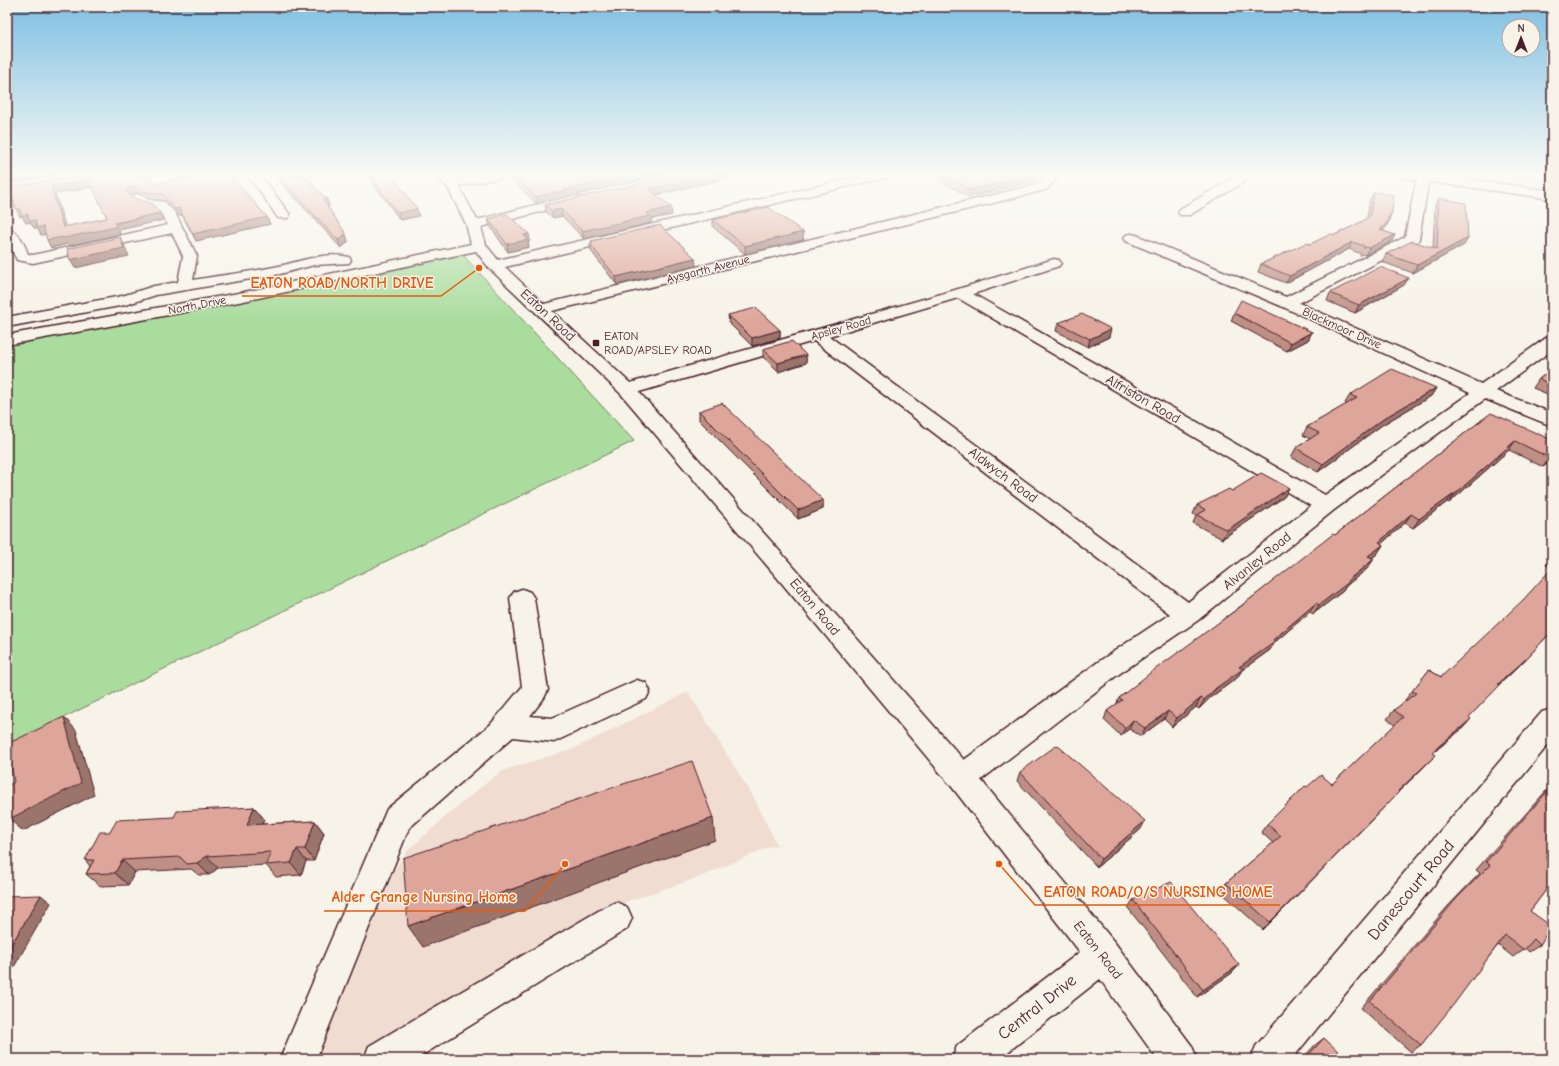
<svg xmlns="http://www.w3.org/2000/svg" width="1559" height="1066" viewBox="0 0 1559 1066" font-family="'Comic Neue',sans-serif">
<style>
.built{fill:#f0dcd1}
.green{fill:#a9dc9d;stroke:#7a7e64}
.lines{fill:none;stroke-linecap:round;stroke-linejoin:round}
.street-casing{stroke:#4a1f2b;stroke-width:3}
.secondary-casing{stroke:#4a1f2b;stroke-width:3}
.street{fill:#f7f3e8;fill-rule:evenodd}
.secondary{fill:#f7f3e8;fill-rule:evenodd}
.wall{fill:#bf8e84;stroke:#4a1f2b;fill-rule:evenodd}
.shaded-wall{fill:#9b746c;stroke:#4a1f2b}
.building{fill:#dea59a;stroke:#4a1f2b;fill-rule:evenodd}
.poi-dot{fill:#4a1f2b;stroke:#f7f3e8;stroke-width:1.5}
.labels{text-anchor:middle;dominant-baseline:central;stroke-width:3;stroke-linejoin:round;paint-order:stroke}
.far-street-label{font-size:12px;fill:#4a1f2b;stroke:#f7f3e8}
.far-poi-label{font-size:12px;fill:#4a1f2b;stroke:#f7f3e8;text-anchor:start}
.street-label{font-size:14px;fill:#4a1f2b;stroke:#f7f3e8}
.near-street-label{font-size:17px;fill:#4a1f2b;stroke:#f7f3e8}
.leader{fill:none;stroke:#e8590c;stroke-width:1.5}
.callout-dot{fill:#e8590c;stroke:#f7f3e8;stroke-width:1.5}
.callout-label{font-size:15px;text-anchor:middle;font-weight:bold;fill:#e8590c;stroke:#f7f3e8;stroke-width:3;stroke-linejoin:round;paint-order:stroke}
</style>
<rect width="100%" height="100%" fill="#f7f3e8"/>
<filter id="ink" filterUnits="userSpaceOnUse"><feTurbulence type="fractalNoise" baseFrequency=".025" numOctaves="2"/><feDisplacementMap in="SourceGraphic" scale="8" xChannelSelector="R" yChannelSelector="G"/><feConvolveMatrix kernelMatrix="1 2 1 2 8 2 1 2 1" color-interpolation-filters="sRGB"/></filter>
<g filter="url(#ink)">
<!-- built -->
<path class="built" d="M1434 174H1552V189Z
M688 692 754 798 777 845 769 847 700 877 628 901 583 920 483 999 435 1050 423 1059H318L381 889 408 850 459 805 499 773 508 769 573 749Z"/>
<!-- green -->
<path class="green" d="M463 255 634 441 7 745V343Z"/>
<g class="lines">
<!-- street casing -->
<g class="street-casing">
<path id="street" d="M244 174H257L265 181 290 215 288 218H278L257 187Z
M431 174H445L454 180 484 174H507L505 177 459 186 477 220 574 195 579 196 580 199 579 202 481 227 486 245 498 260 869 174H890L888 177 884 178 505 267 544 304 1038 184 1047 175 1046 174H1058L1059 176 1046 190 552 311 630 383 955 290 1054 259 1059 260 1061 263 1059 266 973 294 1325 495 1470 393 1281 306 1126 241 1124 238 1126 235 1131 234 1136 235 1286 297 1405 237 1417 177 1421 174H1427L1429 177 1419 239 1417 242 1299 303 1481 384 1546 338 1552 337V350L1496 391 1552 413V426L1485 399 1334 510 1197 621 1116 676 981 780 1115 943 1192 1046 1197 1059H1157L1100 979 999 1059H952L957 1046 1080 952 952 787 775 575 621 394 489 268 476 251 244 301 7 345V335L244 292 471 244 466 224 447 186ZM958 298 1311 506 1188 602 829 336ZM814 341 1170 614 1098 662 964 760 639 392Z
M1240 174H1254L1252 177 1190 215H1180L1178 212 1180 209Z
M138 194 149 200 165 202 175 213 197 256 193 280C222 275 251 272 279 266 302 261 326 251 349 257L351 260 349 263 314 265 280 274 156 295 125 305 7 327V317L122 296 154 286 178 282 183 256 172 233 33 263 17 260 7 240V228C19 231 24 243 28 254L33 255 168 225C165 220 162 213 157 210 149 204 139 209 132 198L133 195Z
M522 589 530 592 534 598 548 690 544 698 530 716 552 718 637 680 646 683 650 691 646 699 554 742 513 737 409 828 316 1059H280L387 809 490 725 522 687 510 598 514 592Z
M1552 709V740L1292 1059H1251L1256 1046 1542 712Z
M616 902 627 907 632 918 627 929 416 1059H364L369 1046 605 907Z"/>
</g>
<!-- secondary casing -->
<g class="secondary-casing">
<path id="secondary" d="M1397 174H1428L1552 191V199L1403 178 1399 177Z"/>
</g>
<!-- street -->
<use href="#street" class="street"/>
<!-- secondary -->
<use href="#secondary" class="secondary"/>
</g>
<!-- wall -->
<path class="wall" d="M198 174H229L267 217 270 224 196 241 182 215 178 216 166 201 149 199 138 193 132 195 131 196 163 220 119 230 120 234 68 246 67 244 51 248 45 234 41 235 37 228H34L30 222 26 223 22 216 20 217 7 188 154 184 199 175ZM93 187 107 218 65 227 55 194Z
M273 174H304L313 183 316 189 327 199 329 206 328 207 348 242 341 248Z
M366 174H389L419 216 400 220Z
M507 174H666L537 204 508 176Z
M682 174H746L656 195 672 215 651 219V223L584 239 562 216 553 218 546 212 545 205Z
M942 174 1035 181 969 197 941 181Z
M1374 192 1392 212 1389 219 1386 227 1383 231 1395 235 1391 242 1365 255 1362 254 1360 256 1361 254 1349 249 1286 283 1258 272 1261 264 1310 244 1335 235 1363 221 1367 217 1370 199Z
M1439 198 1468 238 1464 245 1413 273 1382 262 1386 254 1433 248 1435 205Z
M488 219 530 241 528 242 529 247 508 252 490 226Z
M713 220 803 232V240L745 254 713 227Z
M591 241 696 266 617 285 591 251 590 244 592 243Z
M1404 285 1355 313 1327 301 1330 293Z
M1234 313 1312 332 1308 340 1287 351 1231 321Z
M728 315 780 330V338L752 346 729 323Z
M1058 323 1109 337 1088 347 1056 331Z
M763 349 806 355V363L778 372 763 357Z
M1552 369V396L1533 388 1539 379Z
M1436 388 1431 396 1382 425 1318 472 1291 457 1296 448 1310 439 1303 435 1307 427 1347 404 1345 403 1350 395Z
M699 411 823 500V509L798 519 699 420Z
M1483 419 1552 440V460L1543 467 1509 450 1449 503 1447 502 1413 528 1405 523 1381 544 1383 545 1377 554 1372 558 1368 568 1346 586 1343 591 1313 614 1310 612 1275 642 1270 650 1242 670 1237 678 1211 697 1199 709 1196 707 1172 727 1164 719 1141 736 1129 729 1121 736 1104 720 1107 711 1116 705 1119 698 1335 535Z
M1289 488 1284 497 1222 539 1193 523 1196 516 1193 514 1197 505 1232 491Z
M1552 558V568L1546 565Z
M1552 631 1519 666 1499 685 1469 717 1463 728 1433 753 1428 763 1398 792 1391 800 1263 930 1220 891 1226 883 1273 843 1261 832 1267 824 1307 787 1332 784 1395 725 1387 719 1394 710 1406 701 1405 700 1429 670 1441 677Z
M1020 772 1141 829 1097 867 1017 781Z
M1552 784V882L1530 911 1540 945 1529 952 1525 948 1513 957 1498 945 1421 1045 1411 1052 1361 1008 1448 906 1480 873 1476 870Z
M254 807 264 819 262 824 315 821 324 833 314 861H306L301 875 276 877 266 865 218 868 209 875H199L191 869 135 872 128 885 100 886 86 874 90 866 85 860 110 832 174 817Z
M1133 900 1239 965 1232 973 1197 997 1128 908Z
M1324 1038 1340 1059H1302L1315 1045Z"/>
<!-- shaded-wall -->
<path class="shaded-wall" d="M24 174H64L7 184V177Z
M456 174H467L457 176Z
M636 174H666L537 204 536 197Z
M716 174H746L650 196 649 189Z
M1037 174 1035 181 969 197 970 190Z
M89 180 93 186 55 194 68 234 63 227 51 187Z
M310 183H313L316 190Z
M134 186 138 193 132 195 131 199 127 192 128 188Z
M14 199 18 206 7 209V201Z
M327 199 329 206 326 207 323 200Z
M671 207 672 215 651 219V223L584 239 582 231 647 213Z
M179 208 182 215 178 216 175 209Z
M16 209H20L28 214 43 226 48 234 41 235 37 228H34L30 222 26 223 22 216 20 217Z
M417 209 419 216 400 220 398 213Z
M561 209 562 216 553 218 552 211Z
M160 213 163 220 119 230 120 234 68 246 67 244 51 248 47 240Z
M267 217 270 224 196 241 193 234Z
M1390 219 1386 227 1377 237 1380 230Z
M803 232V240L745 254V246Z
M346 234 348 242 341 248 338 240Z
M529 234 530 241 528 242 529 247 508 252 507 244 524 235Z
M1395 235 1391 242 1365 255 1369 248Z
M120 237 124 245 129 256 75 268 70 260Z
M1468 238 1464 245 1413 273 1417 265Z
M1352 242 1349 249 1286 283 1290 276Z
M695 258 696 266 617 285 616 277Z
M1409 278 1404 285 1355 313 1359 305Z
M1111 329 1109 337 1088 347 1090 339Z
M780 330V338L752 346V338Z
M1312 332 1308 340 1287 351 1291 343Z
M806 355V363L778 372V363Z
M1436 388 1431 396 1382 425 1318 472 1323 464 1386 417Z
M1515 441 1509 450 1449 503 1455 494Z
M1552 457V460L1543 467 1550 458Z
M1289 488 1284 497 1222 539 1227 530Z
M1454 494 1447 502 1413 528 1419 519Z
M823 500V509L798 519V510Z
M1411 514 1405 523 1373 551 1379 542Z
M1383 545 1377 554 1362 565 1368 556Z
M1374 559 1368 568 1346 586 1343 591 1313 614 1319 605Z
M1316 603 1310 612 1275 642 1270 650 1242 670 1237 678 1211 697 1199 709 1204 700 1239 667 1273 640Z
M1552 631 1519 666 1490 693 1498 684Z
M1201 698 1196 707 1172 727 1177 718Z
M1168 711 1164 719 1141 736 1145 728Z
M64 717 76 730 94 795 23 831 9 819Z
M1471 719 1463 728 1424 760 1432 752Z
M1133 720 1129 729 1121 736 1125 728Z
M1436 755 1428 763 1390 800 1398 791Z
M1399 792 1391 800 1263 930 1270 922Z
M254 807 264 819 257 837 247 825Z
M713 818 715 840 423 947 408 926Z
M315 821 324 833 314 861 305 849Z
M1145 821 1141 829 1097 867 1101 859Z
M297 849 306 861 301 875 291 863Z
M207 856 218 868 209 875 197 863Z
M122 860 135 872 128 885 115 873Z
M41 895 51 903 7 979V952Z
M1239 965 1232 973 1197 997 1203 990Z"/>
<!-- building -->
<path class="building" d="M7 174H24L7 177Z
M80 174H148L154 184 200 174H229L267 217 193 234 179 208 175 209 163 194 146 192 134 186 128 188 127 192 130 195 137 199 153 204 160 213 115 223 116 227 64 238 63 237 47 240 43 226 37 228 35 220 29 221 28 214 22 216 20 209H16L14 199 7 201V188ZM89 180 107 218 63 227 51 187Z
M276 174H304L313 183H310L327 199 323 200 346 234 338 240Z
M368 174H389L397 182 417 209 398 213Z
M512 174H636L536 197Z
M682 174H716L649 189 671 207 647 213 650 216 582 231 561 209 552 211 545 205Z
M942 174H1037L970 190Z
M1374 192 1394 195 1392 212 1387 219H1390L1380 230 1395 235 1369 248 1365 247 1364 249V246L1352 242 1290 276 1261 264 1306 243 1310 244 1331 234 1335 235 1363 221 1370 215Z
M1439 198 1466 203 1468 238 1417 265 1386 254 1412 241 1437 249Z
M768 207 803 232 745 246 713 220Z
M507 214 529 234 524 235 528 240 507 244 488 219Z
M660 225 695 258 616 277 590 244 593 243 591 241Z
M120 237 124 248 70 260 67 249Z
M1380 267 1409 278 1359 305 1330 293Z
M1241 300 1312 332 1291 343 1234 313Z
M756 308 780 330 752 338 728 315Z
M1082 314 1111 329 1090 339 1058 323Z
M792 341 806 355 778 363 763 349Z
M1392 369 1436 388 1386 417 1323 464 1296 448 1319 433 1307 427 1357 398 1350 395Z
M1552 369V385L1539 379Z
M722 403 823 500 798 510 699 411Z
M1491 413 1552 440V457L1550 458 1515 441 1455 494H1454L1419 519 1411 514 1379 542 1383 545 1368 556 1374 559 1347 581 1349 582 1319 605 1316 603 1273 640 1275 642 1239 667 1243 669 1216 688 1204 700 1201 698 1177 718 1168 711 1145 728 1133 720 1125 728 1107 711 1122 700 1119 698 1150 673 1240 607 1333 534 1335 535 1483 419Z
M1261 473 1289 488 1227 530 1197 515 1206 510 1197 505 1229 489 1232 491Z
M1552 568V631L1527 658 1498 684 1500 685 1469 717 1471 719 1432 752 1436 755 1398 791 1399 792 1270 922 1226 883 1281 836 1267 824 1305 786 1307 787 1321 775 1332 784 1403 717 1394 710 1416 693 1412 691 1429 670 1441 677 1523 600Z
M64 717 81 783 9 819 7 811V786L14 782 7 744Z
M1057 745 1145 821 1101 859 1020 772Z
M692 761 713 818 408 926 403 858Z
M1552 786V882L1530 911 1551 926 1540 945 1534 939 1524 950 1505 935 1454 1004 1421 1045 1370 1001 1457 898 1490 865 1486 862Z
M254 807 247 825 315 821 305 849H297L291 863 266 865 271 852 207 856 197 863 187 864 180 857 122 860 115 873 86 874 94 860H85L100 832H110L117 820 174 817 177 811Z
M1171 882 1239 965 1203 990 1133 900Z
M41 895 7 952V896Z
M1324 1038 1343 1056 1340 1059H1305Z
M1025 1055 1027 1059H1018Z"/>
</g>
<!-- sky -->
<linearGradient id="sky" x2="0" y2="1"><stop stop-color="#7fc0e3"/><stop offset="0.54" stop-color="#fbfaf5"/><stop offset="1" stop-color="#fbfaf5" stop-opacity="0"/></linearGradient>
<rect width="1559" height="323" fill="url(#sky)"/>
<!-- markers -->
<rect class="poi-dot" x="592" y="339" width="8" height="8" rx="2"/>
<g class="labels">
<!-- far-street labels -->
<g class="far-street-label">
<text transform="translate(708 269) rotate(-14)">Aysgarth Avenue</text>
<text transform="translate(197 305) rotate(-11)">North Drive</text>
<text transform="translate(841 328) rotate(-16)">Apsley Road</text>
<text transform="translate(1342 328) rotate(24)">Blackmoor Drive</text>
</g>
<!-- far-poi labels -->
<g class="far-poi-label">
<text x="604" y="336">EATON<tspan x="604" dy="14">ROAD/APSLEY ROAD</tspan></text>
</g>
<!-- street labels -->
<g class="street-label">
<text transform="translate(548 315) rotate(43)">Eaton Road</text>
<text transform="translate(1143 399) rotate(30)">Alfriston Road</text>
<text transform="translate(1003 475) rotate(37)">Aldwych Road</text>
<text transform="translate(1257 561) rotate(-39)">Alvanley Road</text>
<text transform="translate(815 607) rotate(50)">Eaton Road</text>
<text transform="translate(1098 950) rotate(52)">Eaton Road</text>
</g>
<!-- near-street labels -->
<g class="near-street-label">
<text transform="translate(1411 890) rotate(-50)">Danescourt Road</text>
<text transform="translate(1037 1007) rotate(-38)">Central Drive</text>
</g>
</g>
<!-- callouts -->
<path class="leader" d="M479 268L441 296H242M999 864L1035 905H1280M565 864L525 911H324"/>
<g class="callout-dot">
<circle cx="479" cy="268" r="4"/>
<circle cx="999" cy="864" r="4"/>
<circle cx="565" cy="864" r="4"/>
</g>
<g class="callout-label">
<text x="342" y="288">EATON ROAD/NORTH DRIVE</text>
<text x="1158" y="897">EATON ROAD/O/S NURSING HOME</text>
<text x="424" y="902">Alder Grange Nursing Home</text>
</g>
<!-- margin -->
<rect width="1559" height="1066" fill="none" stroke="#f7f3e8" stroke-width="24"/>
<rect x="12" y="12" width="1535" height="1042" fill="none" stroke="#4a1f2b" stroke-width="1.5" filter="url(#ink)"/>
<!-- north arrow -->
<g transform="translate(1521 38)"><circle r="19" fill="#f7f3e8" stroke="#b29e9c"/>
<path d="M0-3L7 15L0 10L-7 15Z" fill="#4a1f2b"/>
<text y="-6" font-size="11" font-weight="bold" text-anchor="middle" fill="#4a1f2b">N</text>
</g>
</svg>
